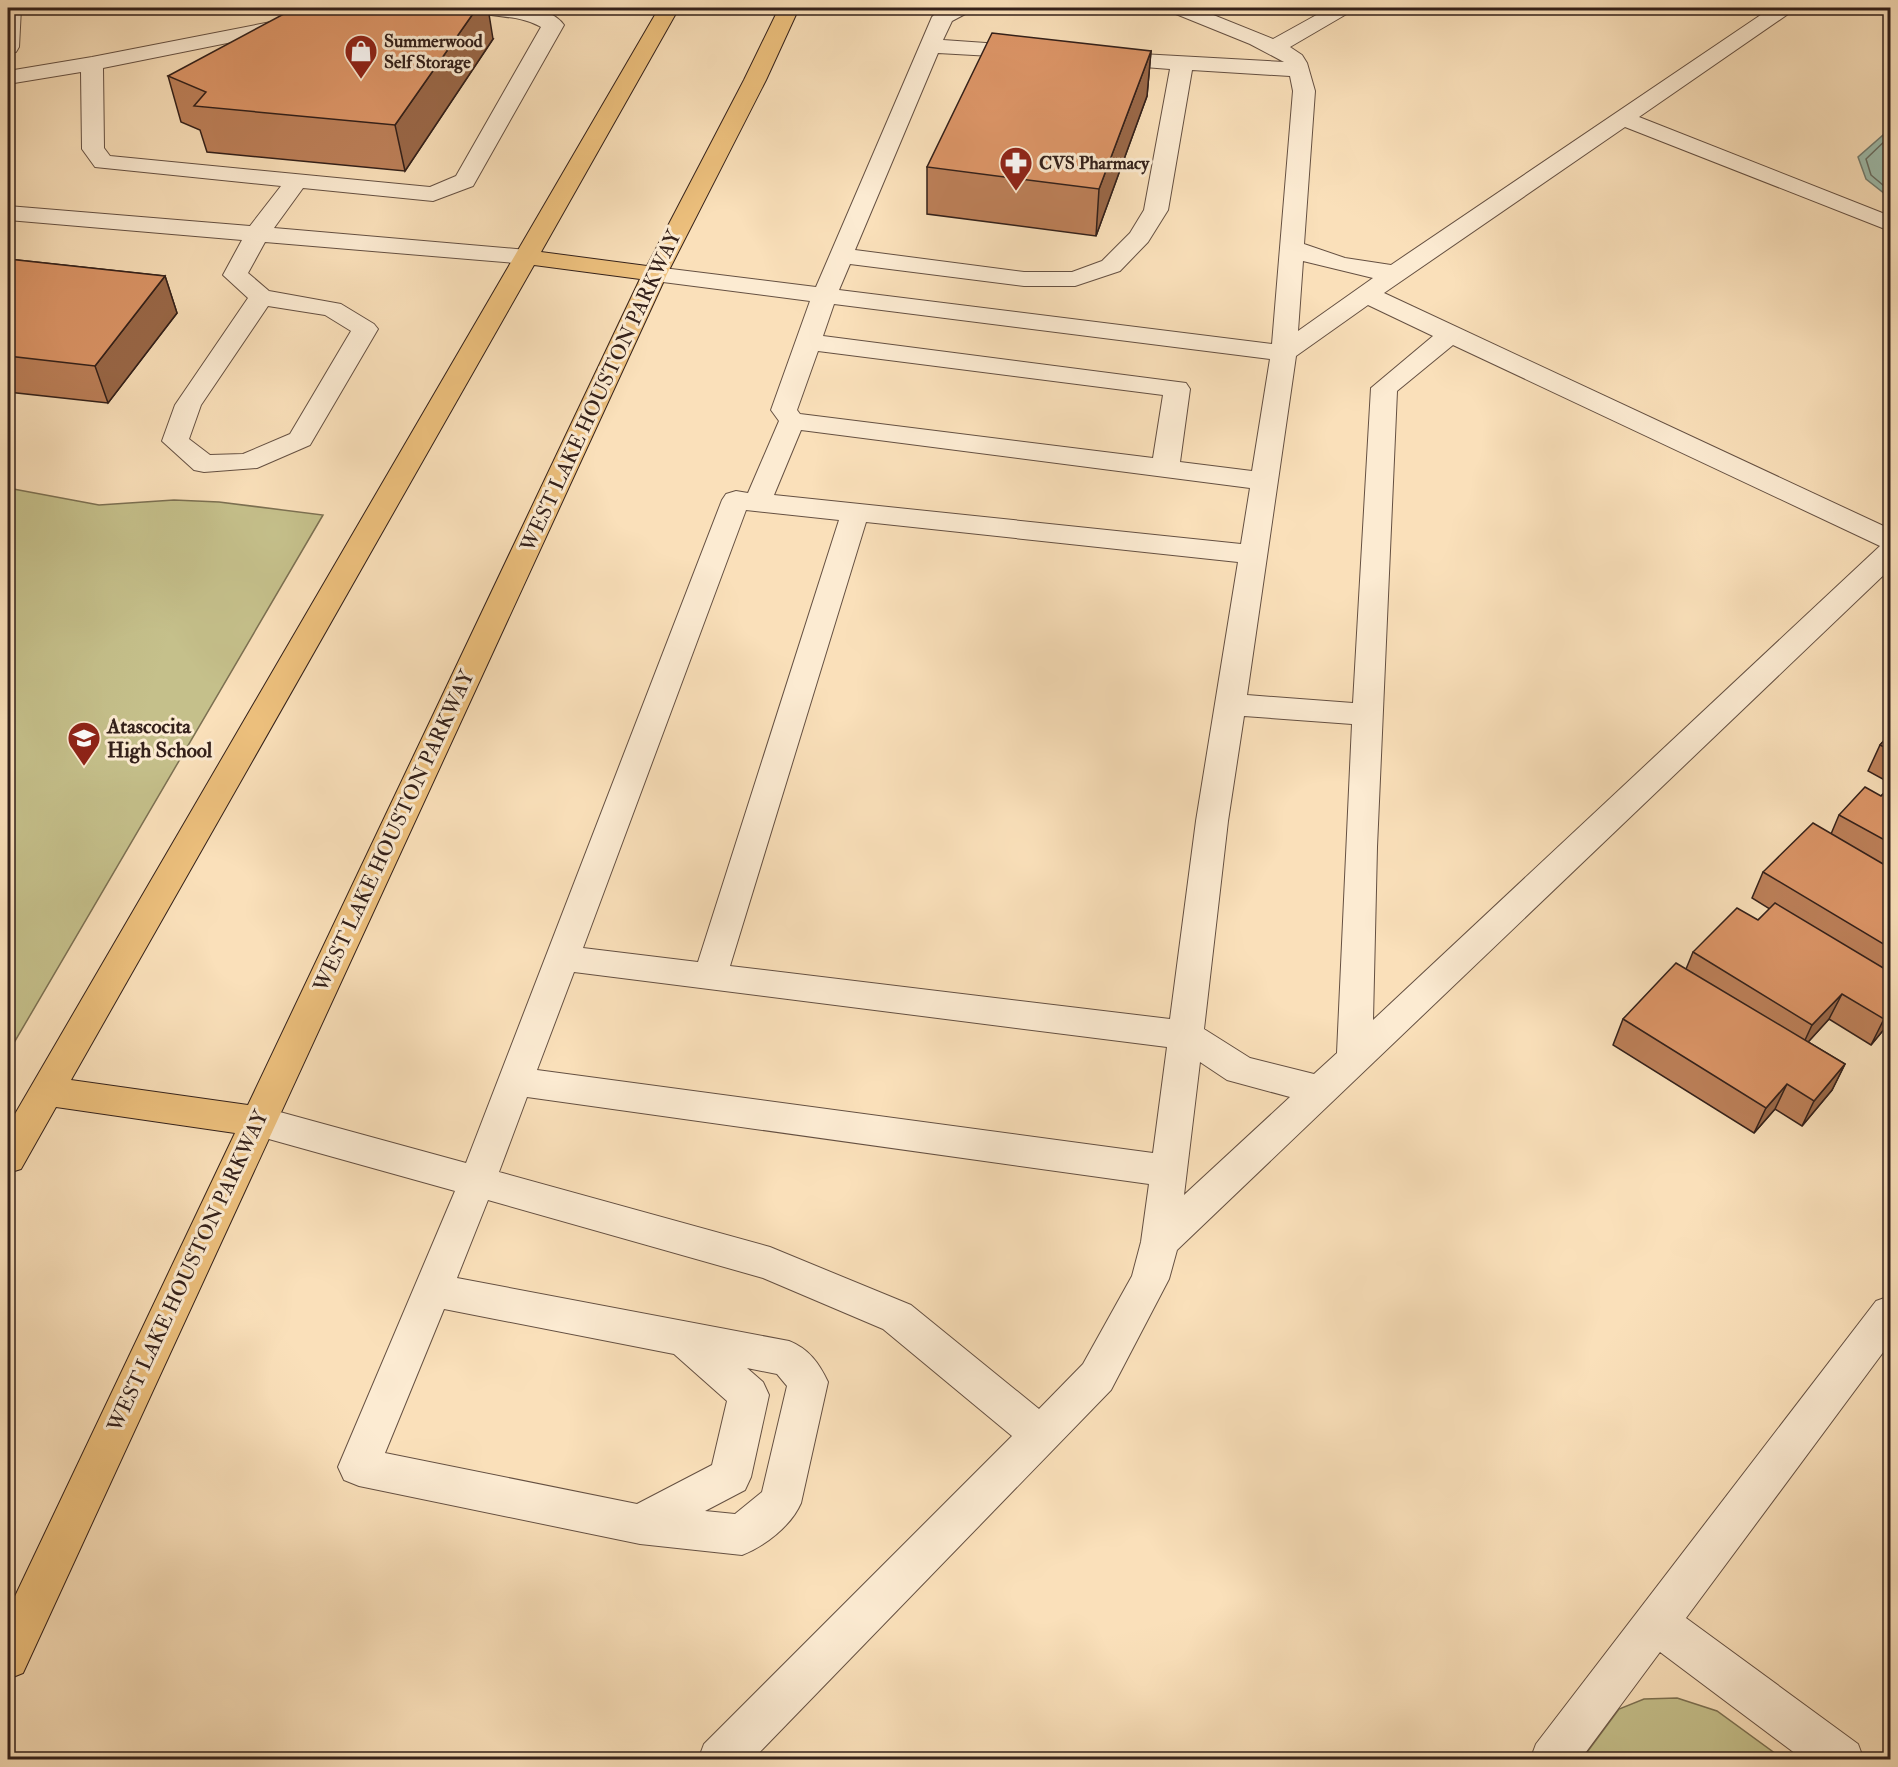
<svg xmlns="http://www.w3.org/2000/svg" width="1898" height="1767" viewBox="0 0 1898 1767" font-family="'IM FELL Double Pica',serif">
<style>
.green{fill:#c5c08b;stroke:#7c7052;stroke-width:1.5}
.water{fill:#9ebdad;stroke:#737e72;stroke-width:1.5}
.lines{fill:none;stroke-linecap:round;stroke-linejoin:round}
.shore{stroke:#686e64;stroke-width:1.5}
.minor-casing{stroke:#655042;stroke-width:2}
.major-casing{stroke:#33201a;stroke-width:2}
.minor{fill:#fcebd2;fill-rule:evenodd}
.major{fill:#edc07d;fill-rule:evenodd}
.wall{fill:#bd8059;stroke:#33201a;stroke-width:1.5}
.shaded-wall{fill:#9a6848;stroke:#33201a;stroke-width:1.5}
.building{fill:#dc9567;stroke:#33201a;stroke-width:1.5}
.labels{text-anchor:middle;dominant-baseline:central;stroke-width:6;stroke-linejoin:round;paint-order:stroke}
.far-poi-label{font-size:18px;font-weight:bold;fill:#33201a;stroke:#fcebd2;text-anchor:start}
.street-label{font-size:21px;fill:#33201a;stroke:#fcebd2}
.poi-label{font-size:21px;font-weight:bold;fill:#33201a;stroke:#fcebd2;text-anchor:start}
</style>
<rect width="100%" height="100%" fill="#fae0ba"/>
<filter id="stains"><feTurbulence type="fractalNoise" baseFrequency=".00333" numOctaves="4"/><feColorMatrix values="0 0 0 0 .2 0 0 0 0 .09 0 0 0 0 .02 0 0 0 .5 -.17"/></filter>
<radialGradient id="worn" r=".72"><stop offset=".6" stop-color="#630" stop-opacity="0"/><stop offset="1" stop-color="#630" stop-opacity=".3"/></radialGradient>
<!-- green -->
<path class="green" d="M8 488 99 505 174 500 219 502 323 515 8 1053Z
M1677 1698 1717 1711 1783 1759H1582L1619 1709 1644 1699Z"/>
<!-- water -->
<path class="water" d="M1890 129V198L1866 179 1858 157Z"/>
<g class="lines">
<!-- shore -->
<path class="shore" d="M1890 136 1866 159 1871 175 1890 191"/>
<!-- minor casing -->
<g class="minor-casing">
<path id="minor" d="M8 8H21L19 47 16 52 8 53Z
M343 8H382L379 12 372 14 103 68 104 148 110 156 430 187 456 176 541 27C520 15 499 18 476 12L473 8C497 5 548 2 564 25L473 186 433 201 303 188 274 228 527 250 536 252 539 257 536 262 527 264 265 242 248 273 269 291 341 304 374 324 378 329 310 445 257 468 204 472 194 470 162 441 175 405 248 298 223 275 242 240 8 220V206L250 226 281 186 95 167 82 149 81 72 8 84V71L92 57ZM268 306 325 315 351 331 290 434 243 454 210 455 189 439 201 405Z
M946 8H972L969 12 952 21 943 40 1027 46 1035 47 1038 52 1035 57 1027 58 938 53 855 250 1024 272H1072L1102 261 1130 233 1144 210 1170 69 1105 64 1097 63 1094 58 1097 53 1105 52 1284 62 1250 44 1171 12 1168 8H1196L1273 39 1329 8H1353L1350 12 1290 47 1302 55 1307 63 1315 91 1304 244 1345 258 1391 265 1771 8H1794L1791 12 1639 117 1890 216V231L1625 127 1384 293 1890 529V569L1177 1250 1169 1279 1111 1390 752 1760H698L704 1744 1012 1436 883 1329 763 1278 488 1200 457 1278 789 1341C809 1349 819 1363 828 1382L801 1503C791 1526 765 1546 742 1555L640 1544 359 1486 344 1480 338 1467 455 1191 258 1136 245 1131 240 1121 245 1111 258 1106 466 1163 722 500 726 494 736 491 748 493 779 421 771 410 810 301 655 281 646 279 643 274 646 269 655 267 816 287 932 17 936 13ZM1192 70 1290 76 1293 91 1272 344 839 290 850 264 1024 286H1075L1120 271 1148 242 1168 210ZM1303 261 1373 278 1298 331ZM834 304 1270 359 1252 471 1180 462 1190 389 1186 383 823 336ZM1368 305 1433 336 1371 388 1353 703 1247 695 1296 356ZM1453 345 1880 546 1373 1020 1377 847 1397 391ZM818 351 1163 395 1153 458 800 414 797 410ZM801 430 1250 488 1241 544 774 495ZM746 510 839 520 698 962 583 948ZM866 522 1238 562 1196 821 1170 1019 730 966ZM1244 716 1352 724 1337 1053 1314 1074 1250 1058 1204 1029 1228 821ZM574 972 1167 1047 1153 1153 537 1070ZM1200 1062 1227 1080 1290 1097 1184 1195ZM527 1097 1149 1184 1141 1242 1132 1276 1083 1364 1039 1409 911 1305 770 1247 499 1172ZM444 1309 674 1354 727 1401 712 1465 637 1504 385 1453ZM747 1368 777 1374 787 1386 762 1492 735 1514 705 1511 745 1490 751 1477 769 1395 763 1382Z
M1890 1296V1343L1686 1618 1858 1744 1864 1760H1804L1660 1652 1580 1760H1530L1536 1744 1876 1301Z"/>
</g>
<!-- major casing -->
<g class="major-casing">
<path id="major" d="M659 8H679L541 252 647 266 744 80 779 8H799L766 80 667 274 23 1673 8 1679V1611L235 1133 56 1107 21 1169 8 1173V1126ZM534 265 640 279 248 1105 71 1080Z"/>
</g>
<!-- minor -->
<use href="#minor" class="minor"/>
<!-- major -->
<use href="#major" class="major"/>
</g>
<!-- wall -->
<path class="wall" d="M493 39 405 171 207 152 200 130 181 122 168 76Z
M1151 51 1147 96 1096 236 927 214V167Z
M8 259 165 276 177 313 108 403 8 392Z
M1890 734V783L1868 771 1880 745Z
M1890 787V1022L1871 1045 1829 1019 1808 1042 1845 1064 1832 1090 1802 1126 1775 1109 1754 1133 1613 1045 1623 1019 1686 969 1693 952 1758 920 1770 909 1752 898 1763 872 1831 834 1839 815 1881 796Z"/>
<!-- shaded-wall -->
<path class="shaded-wall" d="M477 8H488L493 39 405 171 395 125Z
M1151 51 1147 96 1096 236 1099 189Z
M165 276 177 313 108 403 95 366Z
M1842 994 1829 1019 1800 1051 1812 1025Z
M1890 1012V1022L1871 1045 1884 1019Z
M1845 1064 1832 1090 1802 1126 1814 1101Z
M1787 1084 1775 1109 1754 1133 1766 1108Z"/>
<!-- building -->
<path class="building" d="M295 8H477L395 125 194 106 206 92 168 76Z
M992 33 1151 51 1099 189 927 167Z
M8 259 165 276 95 366 8 356Z
M1890 734V750L1880 745Z
M1865 787 1881 796 1890 787V843L1839 815Z
M1813 823 1890 868V948L1763 872Z
M1775 903 1890 972V1012L1884 1019 1842 994 1812 1025 1693 952 1737 908 1758 920Z
M1676 963 1845 1064 1814 1101 1787 1084 1766 1108 1623 1019Z"/>
<!-- icons -->
<defs>
<g id="shop-pin" transform="scale(1.725)"><path d="M0 17L-7.5 6A9.5 9.5 0 1 1 7.5 6Z" fill="#8f2418" stroke="#fcebd2"/><path d="M-5-2.5h2.3a2.7 3.5 0 0 1 5.4 0H5L5.5 6h-11ZM-1.5-2.5h3a1.5 2.3 0 0 0-3 0Z" fill="#fff"/></g>
<g id="pharmacy-pin" transform="scale(1.725)"><path d="M0 17L-7.5 6A9.5 9.5 0 1 1 7.5 6Z" fill="#8f2418" stroke="#fcebd2"/><path d="M-2-6h4v4h4v4h-4v4h-4v-4h-4v-4h4Z" fill="#fff"/></g>
<g id="school-pin" transform="scale(1.725)"><path d="M0 17L-7.5 6A9.5 9.5 0 1 1 7.5 6Z" fill="#8f2418" stroke="#fcebd2"/><path d="M0-5L7-2L0 1L-7-2ZM-4 1L0 2.5L4 1V4Q0 6-4 4Z" fill="#fff"/></g>
</defs>
<g fill-rule="evenodd">
<use href="#shop-pin" x="361" y="51"/>
<use href="#pharmacy-pin" x="1016" y="163"/>
<use href="#school-pin" x="84" y="738"/>
</g>
<g class="labels">
<!-- far-poi labels -->
<g class="far-poi-label">
<text x="384" y="41">Summerwood<tspan x="384" dy="21">Self Storage</tspan></text>
<text x="1039" y="163">CVS Pharmacy</text>
</g>
<!-- street labels -->
<g class="street-label">
<text transform="translate(601 391) rotate(-65)">WEST LAKE HOUSTON PARKWAY</text>
<text transform="translate(394 831) rotate(-65)">WEST LAKE HOUSTON PARKWAY</text>
<text transform="translate(188 1271) rotate(-65)">WEST LAKE HOUSTON PARKWAY</text>
</g>
<!-- poi labels -->
<g class="poi-label">
<text x="107" y="726">Atascocita<tspan x="107" dy="24">High School</tspan></text>
</g>
</g>
<!-- margin -->
<rect width="1898" height="1767" fill="none" stroke="#fae0ba" stroke-width="30"/>
<rect x="9" y="9" width="1880" height="1749" fill="none" stroke="#33201a" stroke-width="3"/>
<rect x="15" y="15" width="1868" height="1737" fill="none" stroke="#33201a" stroke-width="1.5"/>
<rect width="100%" height="100%" filter="url(#stains)"/>
<rect width="100%" height="100%" fill="url(#worn)"/>
</svg>
